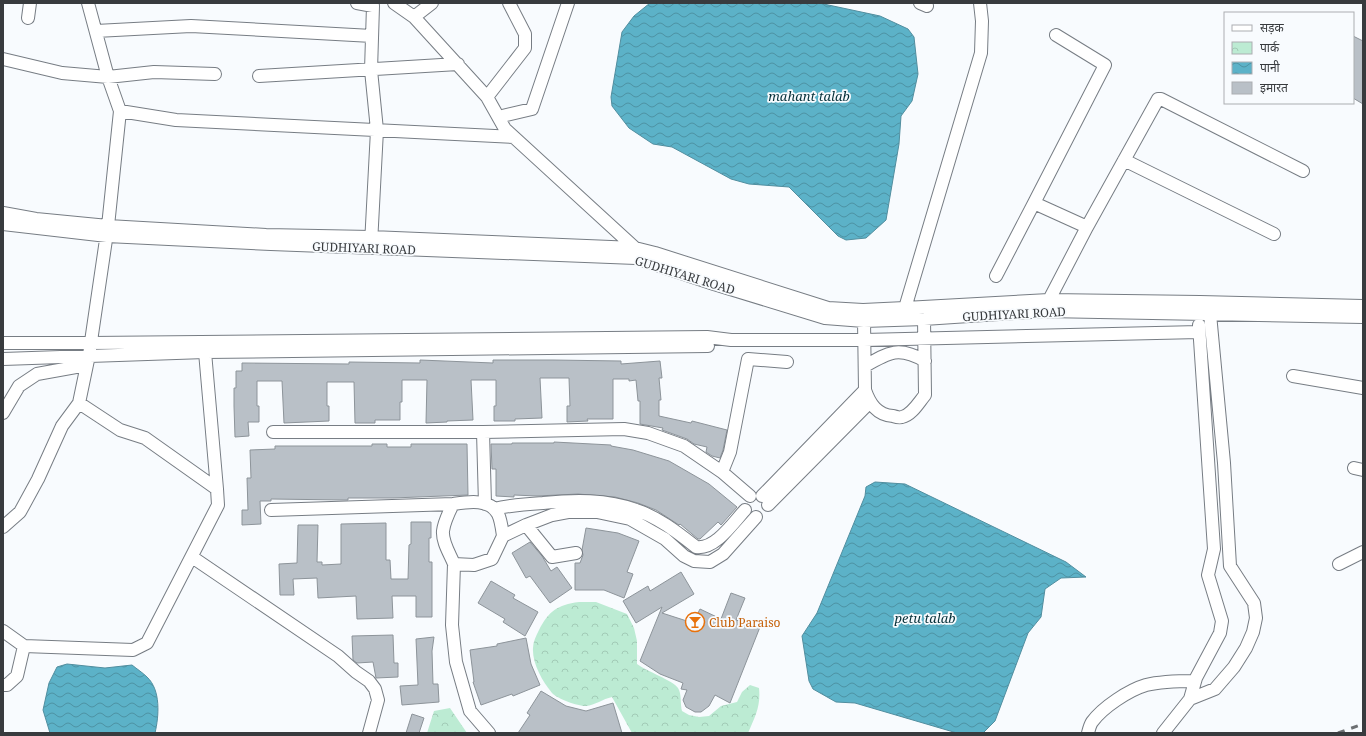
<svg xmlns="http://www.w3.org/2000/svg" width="1366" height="736" viewBox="0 0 1366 736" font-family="'Noto Serif','Noto Sans Devanagari',serif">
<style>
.park{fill:url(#park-crowns)}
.water{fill:url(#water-waves);stroke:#518e9f}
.building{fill:#b9c0c7;stroke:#8d949a}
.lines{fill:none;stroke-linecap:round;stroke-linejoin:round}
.minor-casing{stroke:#777d84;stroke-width:14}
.minor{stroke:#fff;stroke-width:12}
.rail{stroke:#6c6f72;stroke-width:3;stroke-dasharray:7 7;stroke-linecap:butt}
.labels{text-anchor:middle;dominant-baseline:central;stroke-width:3.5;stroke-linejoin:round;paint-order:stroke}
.street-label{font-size:12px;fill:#383b3e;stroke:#f8fbfe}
.food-label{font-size:12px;fill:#c56008;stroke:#f8fbfe;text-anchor:start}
.water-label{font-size:13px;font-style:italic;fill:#06313a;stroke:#f8fbfe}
</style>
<defs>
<pattern id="park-crowns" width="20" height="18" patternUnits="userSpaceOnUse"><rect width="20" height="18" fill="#bcebd3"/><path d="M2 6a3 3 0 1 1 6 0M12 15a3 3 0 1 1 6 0" fill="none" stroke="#a2cab6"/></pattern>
<pattern id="water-waves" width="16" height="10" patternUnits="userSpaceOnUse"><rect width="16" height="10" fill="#5cb2c8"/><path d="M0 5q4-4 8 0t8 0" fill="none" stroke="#4d92a4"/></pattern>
</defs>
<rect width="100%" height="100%" fill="#f8fbfe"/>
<!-- park -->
<path class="park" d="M579 602H596L627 614 634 628 637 641V664C646 671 674 681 678 688 682 694 680 704 682 711L689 715 699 717 709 716 721 706 737 702 742 692 750 685 759 688C761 706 755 717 748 733H632L612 697C603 699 595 705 586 706 577 706 558 699 552 693 542 681 532 663 533 648 533 642 536 636 539 630 549 611 557 605 579 602Z
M450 708 467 733H427L434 711Z"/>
<!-- water -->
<path class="water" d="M650 3H819L880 16 908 29 914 37 918 74 912 101 901 116 899 144 886 220 866 238 846 240 838 236 789 187 749 184 731 179 672 147 653 144 629 128 612 106 611 97 622 32 634 16Z
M875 482 905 484 1066 562 1086 577 1061 578 1045 589 1041 617 1028 633 995 721 983 733H957L855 703 836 702 813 689 809 681 802 636 817 613 865 496 866 487Z
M67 664 105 668 132 665C137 669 143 673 147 677 161 690 159 716 155 733H50L43 710 49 683 57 667Z"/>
<!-- building -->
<path class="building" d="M1353 36 1363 41V104L1353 98Z
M420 360 493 363V360H553L621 361V364L660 361 662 378H659L661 400H659V416L691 423 692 421 727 430 723 450 720 458 712 456 706 452 707 447 694 444 687 439 662 430 663 428 640 424V401H638L636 380 629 381V379H613V419H587L588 421 567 422V406H570L569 378H540L542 418 515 419V421H494V406H496V380H471L473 420 447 421V422L426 423 427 380H402V402H400V420H375V423H355L354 382H327V406H329V421L284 423 282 381H257V406H259V422H248L249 436 235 437 234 406V388H236V371H242V363L349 364V362L420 363Z
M554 442 611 445V446L633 450 669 461 709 484 737 507 721 525 718 522 700 539H698L680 524 679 525 656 510 638 503 615 497 578 494 537 496 514 495V497L496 496V469H492L491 444H512V443H554Z
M372 444H387V447H411V444H467L468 495 393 498H348V500H343L271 499V501H260L261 524 242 525V510H248L247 478H251L250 450 275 449V446H372Z
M411 522H431V538H429V562H432V617H416V596H392L393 618 357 619 356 596 318 598 317 578 293 579 294 595H280L279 564 297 563 298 525H318L317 562H322V565L341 564V524L386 523V560H390L391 579H408L409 545 411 544Z
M586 528 618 533 639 541 627 572 633 574 624 598 604 590H575V563H580L583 555 582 550Z
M530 542 542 556 551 571 557 567 572 588 550 603 530 576 526 578 512 553Z
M681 572 694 594 662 613 693 623 700 609 721 619 731 593 745 598 736 620 760 627 730 703 715 695 709 706 701 712H695L686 707 683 700 687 690 681 689 683 683 660 674 640 661 662 607 636 623 623 601 648 586 650 591Z
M491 581 515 595 513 598 538 612 525 636 503 622 505 619 478 603Z
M393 635 394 663H398V677L376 678 373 662 357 663 353 660 352 636Z
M434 637 432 651 433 684H438L439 702 402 705 400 686 418 685 416 639Z
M526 638 531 664 540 685 513 696 512 694 481 705 473 682H474L470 650 497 646V644Z
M541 691 566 706 586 711 613 703 622 733H518L530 715 527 713Z
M412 714 424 718 419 733H406Z"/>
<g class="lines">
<!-- minor casing -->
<g class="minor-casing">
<path id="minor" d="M357 3 373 6 371 70 377 130 371 244
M394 3 414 17 487 97 505 129 635 248V251
M920 3 927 6
M414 17 432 3
M28 18 30 3
M96 31 191 26 372 36
M3 59 62 73 108 77 154 72 215 74
M259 76 458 64
M487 97 525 48V34L509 3
M120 111 176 120 514 137
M498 117 532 109 568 3
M1124 160 1274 234
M3 213 36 219 108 226 266 235 371 237 635 248 655 253 828 308 863 310 905 308 1049 300 1200 302 1363 306
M3 224 107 236 271 244 636 258 714 284 825 318 864 321 924 319 1046 311 1363 317
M1087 227 1158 99H1161L1303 171
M996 276 1034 203
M1049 300 1087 227 1034 203 1105 65 1056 35
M905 308 981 53 982 21 980 3
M864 321 865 390C870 404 877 415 893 416 896 417 900 418 902 417 912 415 919 402 925 395L924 319
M3 343H90L707 337 731 340H864L1199 332
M205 352 217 489
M3 359 205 352 708 346
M865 366C889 352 899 346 925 361
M1293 376 1363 388
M3 413 19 386 37 374 87 365
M273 432H483L624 429 648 433 684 446 722 472 750 496
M483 432 485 504
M1354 468 1363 470
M722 472 730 452 748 359 787 362
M762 496 865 390
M453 504C449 512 444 522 443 531 442 542 450 554 454 564L474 565 492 559 503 536 526 525 552 515 568 512H597L630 519 665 539 684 556 694 561 710 562 723 554 756 517
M768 505 870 402
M494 509C510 505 526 504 543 503 574 500 606 499 636 510 658 517 678 533 696 547 715 550 733 523 745 510
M271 510 453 504C467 502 490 498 498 514 501 520 502 529 503 536
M526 525 552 557 576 553
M3 527 20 512 38 479 62 426 79 403
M192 557 338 656 356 672 369 681 375 689 378 700 369 733
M454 564 452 625 456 662 470 711 489 733
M1339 564 1363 552
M3 631 24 646 133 650 147 643 218 505 217 489 145 438 120 430 79 403 89 355 108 226 120 111 108 77 88 3
M3 685H7L17 676 24 646
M1190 699 1215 689 1234 667 1246 648 1253 632 1256 618 1254 603 1230 566 1224 463 1210 314
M1088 733C1089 729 1090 725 1092 722 1103 707 1129 690 1146 685 1162 681 1179 681 1195 681
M1163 733 1190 699 1196 678 1220 633 1222 621 1208 575 1214 549 1199 325"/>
</g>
<!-- minor -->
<use href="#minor" class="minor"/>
<!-- rail -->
<path class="rail" d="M1338 733 1363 724"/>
</g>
<!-- icons -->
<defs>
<g id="bar-ring" transform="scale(1)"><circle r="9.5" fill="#f8fbfe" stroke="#e8710a" stroke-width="1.5"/><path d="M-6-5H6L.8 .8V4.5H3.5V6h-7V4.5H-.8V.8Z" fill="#e8710a"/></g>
</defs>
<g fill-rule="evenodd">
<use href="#bar-ring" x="695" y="622"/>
</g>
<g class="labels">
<!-- street labels -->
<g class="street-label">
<text transform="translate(364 248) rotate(2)">GUDHIYARI ROAD</text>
<text transform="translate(685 275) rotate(17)">GUDHIYARI ROAD</text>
<text transform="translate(1014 314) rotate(-3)">GUDHIYARI ROAD</text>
</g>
<!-- food labels -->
<g class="food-label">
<text x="709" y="622">Club Paraiso</text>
</g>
<!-- water labels -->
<g class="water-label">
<text x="809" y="96">mahant talab</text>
<text x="925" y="618">petu talab</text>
</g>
</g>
<!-- border -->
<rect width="1366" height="736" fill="none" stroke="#383b3e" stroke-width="8"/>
<!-- legend -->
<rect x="1224" y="12" width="130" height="92" fill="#f8fbfe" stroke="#abaeb1"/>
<rect x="1232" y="25" width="20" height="6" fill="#ffffff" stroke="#abaeb1"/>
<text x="1260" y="32" font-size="12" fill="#383b3e">सड़क</text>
<rect x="1232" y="42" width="20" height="12" fill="url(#park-crowns)" stroke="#abaeb1"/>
<text x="1260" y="52" font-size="12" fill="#383b3e">पार्क</text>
<rect x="1232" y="62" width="20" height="12" fill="url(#water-waves)" stroke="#abaeb1"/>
<text x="1260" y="72" font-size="12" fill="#383b3e">पानी</text>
<rect x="1232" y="82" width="20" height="12" fill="#b9c0c7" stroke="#abaeb1"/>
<text x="1260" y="92" font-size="12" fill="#383b3e">इमारत</text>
</svg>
